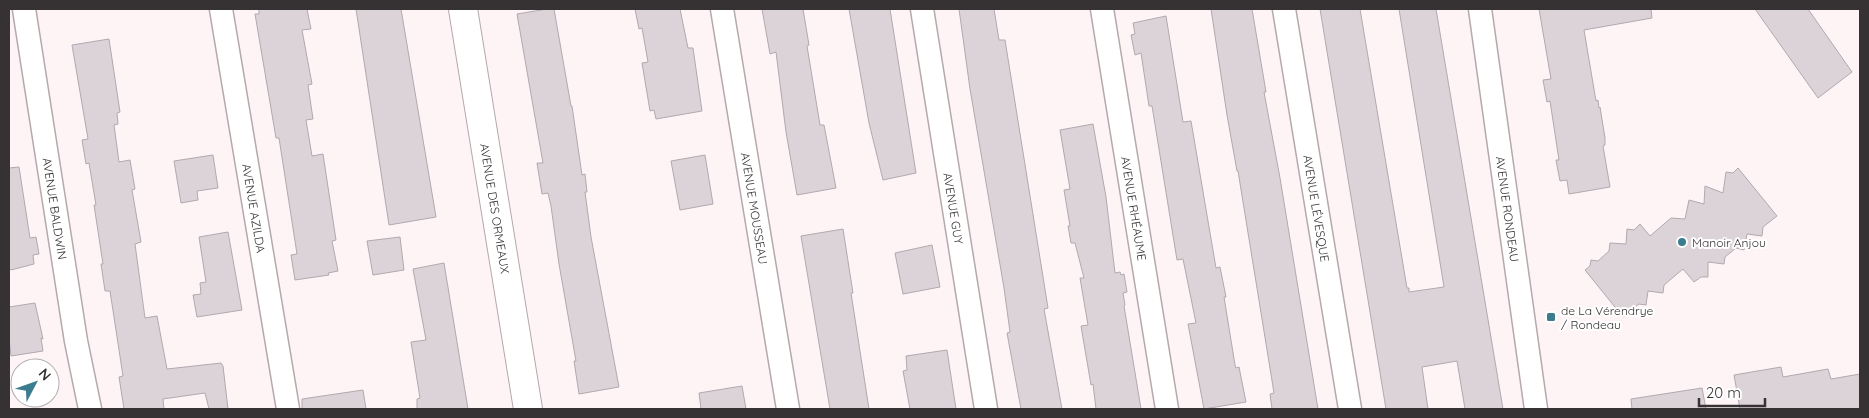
<svg xmlns="http://www.w3.org/2000/svg" width="1869" height="418" viewBox="0 0 1869 418" font-family="Quicksand,sans-serif">
<style>
.building{fill:#dcd3d9;stroke:#b1a9af}
.lines{fill:none;stroke-linecap:round;stroke-linejoin:round}
.street-casing{stroke:#b4a9ab;stroke-width:25}
.secondary-casing{stroke:#b4a9ab;stroke-width:30}
.street{stroke:#fff;stroke-width:22}
.secondary{stroke:#fff;stroke-width:28}
.poi-dot{fill:#3b7c8f;stroke:#fff;stroke-width:2}
.labels{text-anchor:middle;dominant-baseline:central;stroke-width:4;stroke-linejoin:round;paint-order:stroke}
.street-label{font-size:12px;fill:#363233;stroke:#fff}
.poi-label{font-size:12px;fill:#363233;stroke:#fff;text-anchor:start}
</style>
<rect width="100%" height="100%" fill="#fff4f5"/>
<!-- building -->
<path class="building" d="M259 9H307L311 29 302 30 312 84 308 85 313 119 306 120 312 156 323 154 336 240 332 241 338 271 328 273 329 275 295 280 291 255 297 254 279 138H276L255 14H259Z
M356 9H401L436 217 389 225Z
M547 9H554L571 106H572L582 175 585 174 587 192H585L591 237 619 387 579 394 574 361H576L559 264 551 206 548 193 542 194 537 163H543L517 14Z
M635 9H680L688 48H693L702 111 656 119 654 110 650 111 642 63 648 62 642 28 639 29Z
M762 9H803L809 45 807 46 820 125H824L836 188 797 195 786 132 776 52 770 54Z
M849 9H890L916 173 883 180 869 123Z
M959 9H994L999 40H1005L1048 308 1044 309 1062 409H1021L1007 333 1010 332 1004 288 970 89Z
M1211 9H1252L1266 92H1264L1280 178 1318 409H1272L1270 394 1274 393 1238 171H1237L1227 115Z
M1320 9H1360L1407 288H1409V292L1444 287 1399 9H1436L1503 409H1465L1457 361 1422 367 1428 409H1386Z
M1539 9H1651L1652 18 1584 30 1596 101 1598 100 1599 108 1600 107 1605 138V145L1603 146 1610 187 1569 194 1567 180 1560 181 1556 160H1559L1550 101 1547 102 1543 80 1551 79Z
M1755 9H1808L1852 72 1818 98Z
M1166 16 1183 122 1191 121 1216 268 1220 267 1226 297H1224L1235 365 1236 368 1239 367 1246 402 1204 409 1188 324 1196 323 1183 259 1177 260 1152 106H1149L1141 53 1135 55 1131 35 1135 34 1133 23Z
M109 39 120 112 117 113 118 124 114 125 119 162 130 160 135 189 132 190 141 242 135 244 145 318 157 316 167 369 221 363 223 366 228 409H209L205 393 163 399 164 409H124L119 377 123 376 110 291H105L101 264H103L94 205H96L89 163 86 164 82 140 88 139 72 45Z
M1093 124 1106 197 1115 273 1120 272 1121 275 1124 274 1127 292 1123 293 1125 305 1124 306 1141 409H1096L1093 384 1091 385 1081 326 1088 325 1080 278H1084L1075 243H1071L1068 226H1070L1064 190 1070 189 1060 130Z
M213 155 218 188 197 191 198 200 181 203 174 161Z
M705 155 713 204 680 210 671 161Z
M19 167 30 238 36 237 39 254 33 255 34 264 11 270 9 268V168Z
M1738 168 1777 216 1763 227 1762 236 1747 234 1744 250 1736 248 1725 257 1724 264 1708 262V277H1701L1694 282 1683 269 1664 285 1663 293 1648 291 1646 305 1639 304 1623 317 1585 270 1590 266 1591 260 1598 261 1609 251 1610 243 1626 244 1627 229 1634 230 1640 224 1650 236 1671 218 1685 219 1689 200 1704 204 1705 186 1723 193 1726 172 1733 173Z
M843 229 853 293H851L869 409H830L801 236Z
M228 232 242 310 197 317 193 295 201 294 200 283 206 282 199 237Z
M400 237 404 270 373 275 367 241Z
M932 245 940 287 903 294 895 253Z
M444 263 468 409H417V399L420 398 411 342 426 340 413 269Z
M35 303 43 339 41 338 43 351 11 356 9 339V307Z
M947 350 956 409H910L903 371 907 370 906 356Z
M1781 367 1783 377 1828 369 1831 379 1860 374V409H1740L1734 375Z
M742 386 746 409H701L699 393Z
M1702 388 1706 409H1632L1631 399Z
M363 390 366 409H302V399Z"/>
<g class="lines">
<!-- street casing -->
<g class="street-casing">
<g id="street">
<path id="s1" d="M24 9 76 341 90 409"/>
<path id="s2" d="M221 9 288 409"/>
<path id="s3" d="M722 9 788 409"/>
<path id="s4" d="M922 9 986 409"/>
<path id="s5" d="M1102 9 1167 409"/>
<path id="s6" d="M1284 9 1350 409"/>
<path id="s7" d="M1480 9 1536 409"/>
</g>
</g>
<!-- secondary casing -->
<g class="secondary-casing">
<g id="secondary">
<path id="s8" d="M463 9 528 409"/>
</g>
</g>
<!-- street -->
<use href="#street" class="street"/>
<!-- secondary -->
<use href="#secondary" class="secondary"/>
</g>
<!-- markers -->
<g class="poi-dot">
<circle cx="1682" cy="242" r="5"/>
<rect x="1546" y="312" width="10" height="10" rx="2.5"/>
</g>
<g class="labels">
<!-- street labels -->
<g class="street-label">
<text stroke="none"><textPath href="#s1" startOffset="202">AVENUE BALDWIN</textPath></text>
<text stroke="none"><textPath href="#s2" startOffset="202">AVENUE AZILDA</textPath></text>
<text stroke="none"><textPath href="#s8" startOffset="202">AVENUE DES ORMEAUX</textPath></text>
<text stroke="none"><textPath href="#s3" startOffset="202">AVENUE MOUSSEAU</textPath></text>
<text stroke="none"><textPath href="#s4" startOffset="202">AVENUE GUY</textPath></text>
<text stroke="none"><textPath href="#s5" startOffset="202">AVENUE RHÉAUME</textPath></text>
<text stroke="none"><textPath href="#s6" startOffset="202">AVENUE LÉVESQUE</textPath></text>
<text stroke="none"><textPath href="#s7" startOffset="202">AVENUE RONDEAU</textPath></text>
</g>
<!-- poi labels -->
<g class="poi-label">
<text x="1692" y="242">Manoir Anjou</text>
<text x="1561" y="310">de La Vérendrye<tspan x="1561" dy="14">/ Rondeau</tspan></text>
</g>
</g>
<!-- border -->
<rect width="1869" height="418" fill="none" stroke="#363233" stroke-width="20"/>
<!-- north arrow -->
<g transform="translate(35 383) rotate(49)"><circle r="24" fill="#ffffff" stroke="#afadad"/>
<path d="M0-4L9 19L0 12L-9 19Z" fill="#3b7c8f"/>
<text y="-8" font-size="14" font-weight="bold" text-anchor="middle" fill="#363233">N</text>
</g>
<!-- scale -->
<path d="M1699 398v8h66v-8" fill="none" stroke="#363233" stroke-width="2.5"/>
<text x="1706" y="398" font-size="15" fill="#363233" stroke="#ffffff" stroke-width="4" paint-order="stroke">20 m</text>
</svg>
